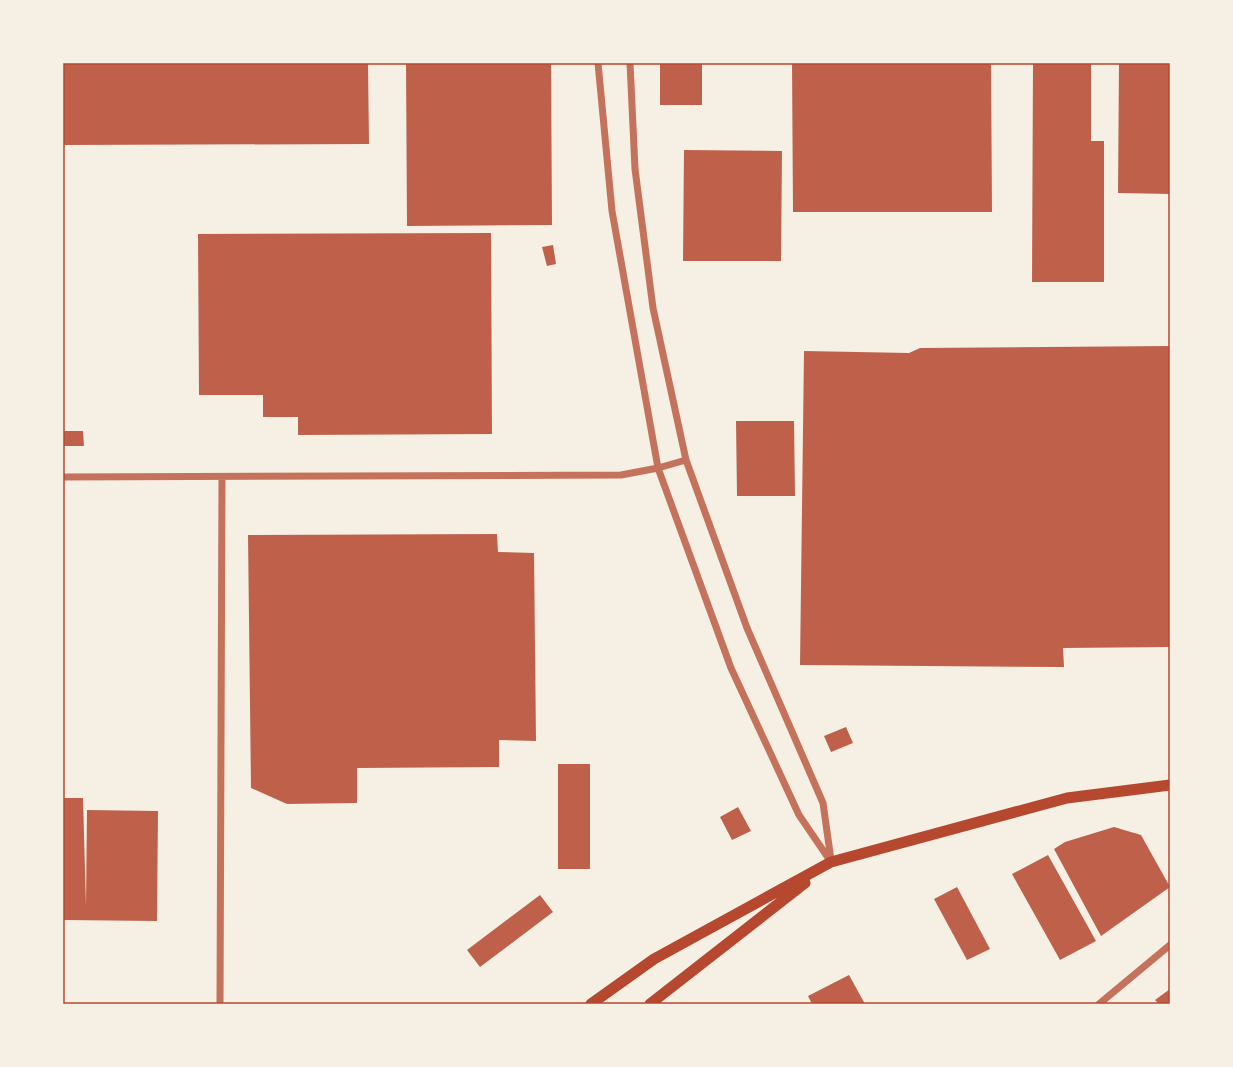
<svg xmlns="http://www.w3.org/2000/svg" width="1233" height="1067" viewBox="0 0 1233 1067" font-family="Georgia,serif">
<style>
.building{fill:#bf614a}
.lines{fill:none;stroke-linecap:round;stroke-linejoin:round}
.tertiary{stroke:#c5725c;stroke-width:7}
.trunk{stroke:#b5482f;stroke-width:11}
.neatline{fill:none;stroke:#b5482f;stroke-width:1.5}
</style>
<rect width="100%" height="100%" fill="#f6efe4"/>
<!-- building -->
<path class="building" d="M63 63H368L369 144 63 145Z
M406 63H551L552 225 407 226Z
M660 63H702V105H660Z
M792 63H991L992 212H793Z
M1033 63H1091V141H1104V282H1032Z
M1119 63H1170V194L1118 193Z
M684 150 782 151 781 261H683Z
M491 233 492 434 298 435V417H263V395H199L198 234Z
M553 245 556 264 547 266 542 247Z
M1170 346V647L1063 648 1064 667 800 665 804 351 909 353 920 348Z
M736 421H794L795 496H737Z
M63 431H83L84 446H63Z
M497 534 498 552 534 553 536 741 499 740V767L357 768V803L287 804 251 788 248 535Z
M846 727 853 743 831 752 824 736Z
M558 764H590V869H558Z
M63 798H83L86 906 87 810 158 811 157 921 63 920Z
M738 807 751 831 732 840 720 817Z
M1114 827 1141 835 1170 887 1101 936 1054 849 1065 842Z
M1048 855 1096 941 1060 960 1012 874Z
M957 887 990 949 967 960 934 899Z
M540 895 553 912 480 967 467 950Z
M849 975 865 1004H812L808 996Z
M1170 989V1004H1159L1155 1000Z"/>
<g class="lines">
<!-- tertiary -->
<path class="tertiary" d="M598 63 612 211 658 468 731 668 799 815 831 862
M630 63 635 169 653 308 686 460 747 628 823 803 831 860
M63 477 621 475 658 468 686 460
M220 1004 222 477
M1099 1004 1170 945"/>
<!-- trunk -->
<path class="trunk" d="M591 1004 654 959 831 862 1067 798 1170 785
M650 1004 805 883"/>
</g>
<!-- border -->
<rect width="1233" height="1067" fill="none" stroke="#f6efe4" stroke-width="128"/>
<rect x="64" y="64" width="1105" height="939" class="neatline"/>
</svg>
